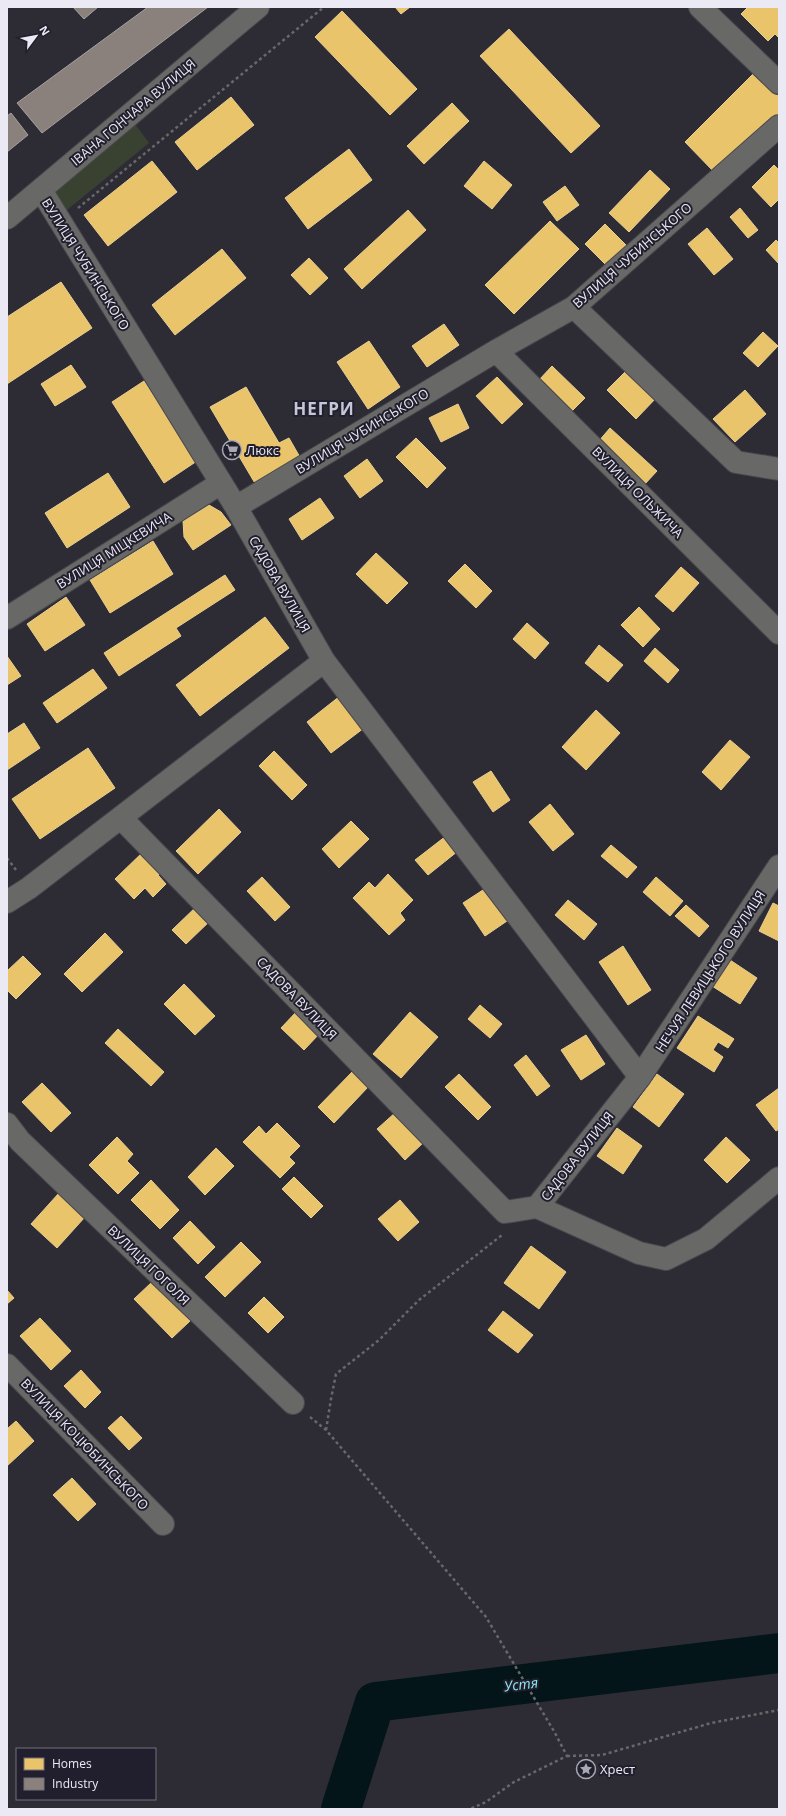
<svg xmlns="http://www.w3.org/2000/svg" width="786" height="1816" viewBox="0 0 786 1816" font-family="'Open Sans',sans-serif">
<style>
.green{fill:#394231}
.homes{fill:#e9c46a;stroke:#eacf93}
.industry{fill:#8a817c;stroke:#a7a0a0}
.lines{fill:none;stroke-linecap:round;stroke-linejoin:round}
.river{stroke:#041519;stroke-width:40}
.minor-casing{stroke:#48474e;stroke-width:24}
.path{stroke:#686769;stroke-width:2.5;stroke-dasharray:3 3;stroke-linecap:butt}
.minor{stroke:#686867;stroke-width:22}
.labels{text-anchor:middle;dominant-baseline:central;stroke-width:4;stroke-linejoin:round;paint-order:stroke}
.street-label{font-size:13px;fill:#ebeaf4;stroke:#211f2d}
.poi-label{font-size:13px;fill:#ebeaf4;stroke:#211f2d;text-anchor:start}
.water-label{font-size:14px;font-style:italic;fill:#8ee9f1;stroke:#211f2d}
.district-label{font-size:17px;font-weight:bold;letter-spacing:1px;fill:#c7c6d8;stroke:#211f2d}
</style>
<rect width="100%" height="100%" fill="#2d2c34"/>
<!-- green -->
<path class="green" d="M132 120 149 143 62 214 48 191Z"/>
<!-- homes -->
<path class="homes" d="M395 7H410L401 14Z
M748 7H779V38L775 34 768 41 741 14Z
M342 11 417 89 390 115 315 37Z
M509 29 600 126 571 153 480 56Z
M758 69 779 91V113L716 174 685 142Z
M231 97 254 125 197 170 175 142Z
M452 103 469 121 424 164 407 146Z
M349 149 372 180 308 229 285 198Z
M152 161 177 192 108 246 84 215Z
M484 161 512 185 492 209 464 186Z
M774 165 779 170V199L771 207 752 187Z
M650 170 670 189 629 232 609 213Z
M565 186 579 205 557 221 543 202Z
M740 208 758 230 748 238 730 217Z
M408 210 426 230 362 289 344 269Z
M550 221 579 249 514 314 485 285Z
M605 224 626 245 606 265 585 244Z
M707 228 733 259 714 275 688 244Z
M776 240 779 243V264L766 250Z
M222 249 246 278 175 335 152 305Z
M309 258 328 278 310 295 291 275Z
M61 282 92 328 7 384V317Z
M444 324 459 345 427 367 412 346Z
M763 332 778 346 758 367 743 353Z
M369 341 400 387 368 409 337 362Z
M71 365 86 387 55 406 41 384Z
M552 366 585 398 572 411 539 380Z
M629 368 658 396 636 419 607 390Z
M497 377 523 404 502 424 476 396Z
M144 381 197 461 164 483 112 402Z
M246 387 279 443 289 438 301 459 256 485 210 407Z
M745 390 766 414 735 442 713 419Z
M458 404 469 428 441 442 429 418Z
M610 428 657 471 644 485 598 442Z
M416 438 446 468 427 488 396 457Z
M367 459 383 481 360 498 344 476Z
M108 473 130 507 67 548 45 513Z
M320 498 334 518 302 540 289 519Z
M209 505 221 512 231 525 193 550 184 537 183 521Z
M153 541 173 574 110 613 90 580Z
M376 553 408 583 387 604 356 574Z
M465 564 492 591 476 608 448 581Z
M681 567 699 583 673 612 655 596Z
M225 575 235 590 176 628 181 636 119 676 104 653Z
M66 597 85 625 45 651 27 624Z
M639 607 660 629 643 647 621 625Z
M265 617 289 648 200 716 176 685Z
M527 623 549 643 535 659 513 639Z
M599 645 623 665 608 682 585 663Z
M655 648 679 670 668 683 644 661Z
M7 656 21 676 7 685Z
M93 669 107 688 57 723 43 703Z
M340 696 364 728 331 753 307 722Z
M596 710 620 733 586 770 562 747Z
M24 723 40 748 7 770V734Z
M730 740 750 757 721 790 702 772Z
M88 748 115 788 40 839 12 799Z
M274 751 307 785 292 800 259 766Z
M491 771 510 800 493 812 473 782Z
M550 804 574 834 553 851 529 822Z
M219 809 241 832 198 874 176 851Z
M351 821 369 839 339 868 322 849Z
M446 836 458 851 428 875 415 860Z
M611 845 637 867 627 878 601 856Z
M144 851 163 871 158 875 166 884 153 897 145 888 134 899 115 879Z
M388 874 413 900 400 913 405 920 389 935 353 898 369 882 375 888Z
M262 877 290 907 275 921 247 891Z
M656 877 683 901 670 916 643 892Z
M486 888 507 921 485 936 463 903Z
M568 900 597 924 584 940 555 915Z
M773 903 779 906V941L759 931Z
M198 905 212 919 186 944 172 930Z
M686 905 709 926 699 937 675 916Z
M105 933 123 952 82 992 64 974Z
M623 946 651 990 628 1005 599 962Z
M23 956 41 974 16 999 7 990V971Z
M730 960 757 978 740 1004 712 986Z
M184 984 215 1016 195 1035 164 1004Z
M480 1005 502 1024 490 1038 468 1019Z
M298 1010 321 1032 304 1050 281 1028Z
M410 1012 438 1037 401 1078 373 1054Z
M698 1016 734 1039 728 1048 718 1042 713 1050 723 1057 714 1072 677 1048Z
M118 1029 164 1072 151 1086 105 1043Z
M586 1035 605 1064 581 1080 561 1050Z
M526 1055 550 1086 537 1096 514 1065Z
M353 1071 369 1086 334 1123 318 1107Z
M459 1074 491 1107 478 1120 445 1087Z
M657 1074 684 1094 659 1127 633 1107Z
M42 1083 71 1113 51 1132 22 1102Z
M779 1088V1129L776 1131 756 1105Z
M396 1112 424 1142 405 1160 377 1129Z
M277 1123 300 1146 289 1157 295 1163 280 1178 243 1142 259 1126 266 1134Z
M617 1128 642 1146 623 1174 597 1156Z
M117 1137 133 1154 127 1161 139 1173 118 1194 89 1165Z
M726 1137 750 1160 727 1183 704 1160Z
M216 1148 234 1166 205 1195 188 1177Z
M294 1177 323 1206 311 1218 282 1189Z
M151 1180 179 1210 160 1229 131 1200Z
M59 1193 85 1217 57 1248 31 1224Z
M400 1200 419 1222 398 1241 378 1219Z
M190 1221 215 1247 198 1264 173 1238Z
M241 1242 261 1262 225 1297 205 1277Z
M531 1246 566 1272 539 1309 504 1283Z
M152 1282 190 1321 172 1338 134 1299Z
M7 1290 14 1298 7 1304Z
M264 1297 284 1317 268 1333 248 1313Z
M503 1311 533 1335 518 1353 488 1330Z
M40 1318 71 1351 51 1370 20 1336Z
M81 1370 101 1392 85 1408 64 1386Z
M121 1416 142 1438 129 1450 108 1428Z
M16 1421 34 1441 7 1466V1429Z
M72 1478 96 1504 78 1521 53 1495Z"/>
<!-- industry -->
<path class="industry" d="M73 7H98L84 19Z
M148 7H208L42 133 17 103Z
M11 113 28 135 7 152V116Z"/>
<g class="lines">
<!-- river -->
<path class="river" d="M341 1809 375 1702 779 1653"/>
<!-- minor casing -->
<g class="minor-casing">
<path id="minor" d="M700 7 779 83
M41 190 236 507 496 351 574 307 779 126
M7 218 258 7
M574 307 736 462 779 469
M496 351 779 633
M7 618 221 483
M121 818 505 1212 537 1207 640 1077 324 661
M7 902 29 888 324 661 236 507
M640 1077 779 866
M7 1124 20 1141 293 1403
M537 1207 639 1253 666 1259 706 1239 779 1178
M7 1365 163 1524"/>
</g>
<!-- path -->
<path class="path" d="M78 208 324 7
M7 858 16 870
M310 1417 326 1430 486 1617 555 1733 567 1756 514 1782 486 1802 470 1809
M326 1430 331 1399 336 1374 379 1340 419 1300 502 1235
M567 1756 602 1755 711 1723 779 1710"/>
<!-- minor -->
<use href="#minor" class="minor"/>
</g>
<!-- icons -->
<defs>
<g id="supermarket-ring" transform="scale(1)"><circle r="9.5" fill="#211f2d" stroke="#a8a8b1" stroke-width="1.5"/><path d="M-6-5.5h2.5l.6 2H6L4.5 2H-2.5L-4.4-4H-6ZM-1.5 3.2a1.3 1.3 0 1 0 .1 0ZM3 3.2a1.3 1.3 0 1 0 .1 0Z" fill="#a8a8b1"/></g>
<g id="sight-ring" transform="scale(1)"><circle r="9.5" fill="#211f2d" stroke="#a8a8b1" stroke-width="1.5"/><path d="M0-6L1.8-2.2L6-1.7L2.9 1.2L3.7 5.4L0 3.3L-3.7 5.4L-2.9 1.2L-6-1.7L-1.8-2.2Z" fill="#a8a8b1"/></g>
</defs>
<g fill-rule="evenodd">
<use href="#supermarket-ring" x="232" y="450"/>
<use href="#sight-ring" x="586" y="1769"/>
</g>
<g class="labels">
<!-- street labels -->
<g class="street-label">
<text transform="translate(133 112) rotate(-40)">ІВАНА ГОНЧАРА ВУЛИЦЯ</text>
<text transform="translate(632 255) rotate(-41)">ВУЛИЦЯ ЧУБИНСЬКОГО</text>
<text transform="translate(86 264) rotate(58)">ВУЛИЦЯ ЧУБИНСЬКОГО</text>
<text transform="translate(362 431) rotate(-31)">ВУЛИЦЯ ЧУБИНСЬКОГО</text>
<text transform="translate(638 492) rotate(45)">ВУЛИЦЯ ОЛЬЖИЧА</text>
<text transform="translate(114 550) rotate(-32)">ВУЛИЦЯ МІЦКЕВИЧА</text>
<text transform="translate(280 584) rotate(60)">САДОВА ВУЛИЦЯ</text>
<text transform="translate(710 971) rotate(-57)">НЕЧУЯ ЛЕВИЦЬКОГО ВУЛИЦЯ</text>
<text transform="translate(297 998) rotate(46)">САДОВА ВУЛИЦЯ</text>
<text transform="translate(577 1156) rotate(-52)">САДОВА ВУЛИЦЯ</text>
<text transform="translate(149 1265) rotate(44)">ВУЛИЦЯ ГОГОЛЯ</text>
<text transform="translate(85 1444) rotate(46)">ВУЛИЦЯ КОЦЮБИНСЬКОГО</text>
</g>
<!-- poi labels -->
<g class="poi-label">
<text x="246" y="450">Люкс</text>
<text x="600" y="1769">Хрест</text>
</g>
<!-- water labels -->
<g class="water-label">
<text transform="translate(521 1684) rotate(-7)">Устя</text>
</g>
<!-- district labels -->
<g class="district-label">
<text x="324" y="408">НЕГРИ</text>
</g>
</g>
<!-- border -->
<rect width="786" height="1816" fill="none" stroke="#ebeaf4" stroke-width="16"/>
<!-- legend -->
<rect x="16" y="1748" width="140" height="52" fill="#211f2d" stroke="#72707d"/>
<rect x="24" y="1758" width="20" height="12" fill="#e9c46a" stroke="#72707d"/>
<text x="52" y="1768" font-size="12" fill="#ebeaf4">Homes</text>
<rect x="24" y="1778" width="20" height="12" fill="#8a817c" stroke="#72707d"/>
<text x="52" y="1788" font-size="12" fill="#ebeaf4">Industry</text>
<!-- north arrow -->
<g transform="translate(36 36) rotate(58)" stroke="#211f2d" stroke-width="3" paint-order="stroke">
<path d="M0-3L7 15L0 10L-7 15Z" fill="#ebeaf4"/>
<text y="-6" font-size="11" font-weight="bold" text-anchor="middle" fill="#ebeaf4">N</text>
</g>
</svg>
